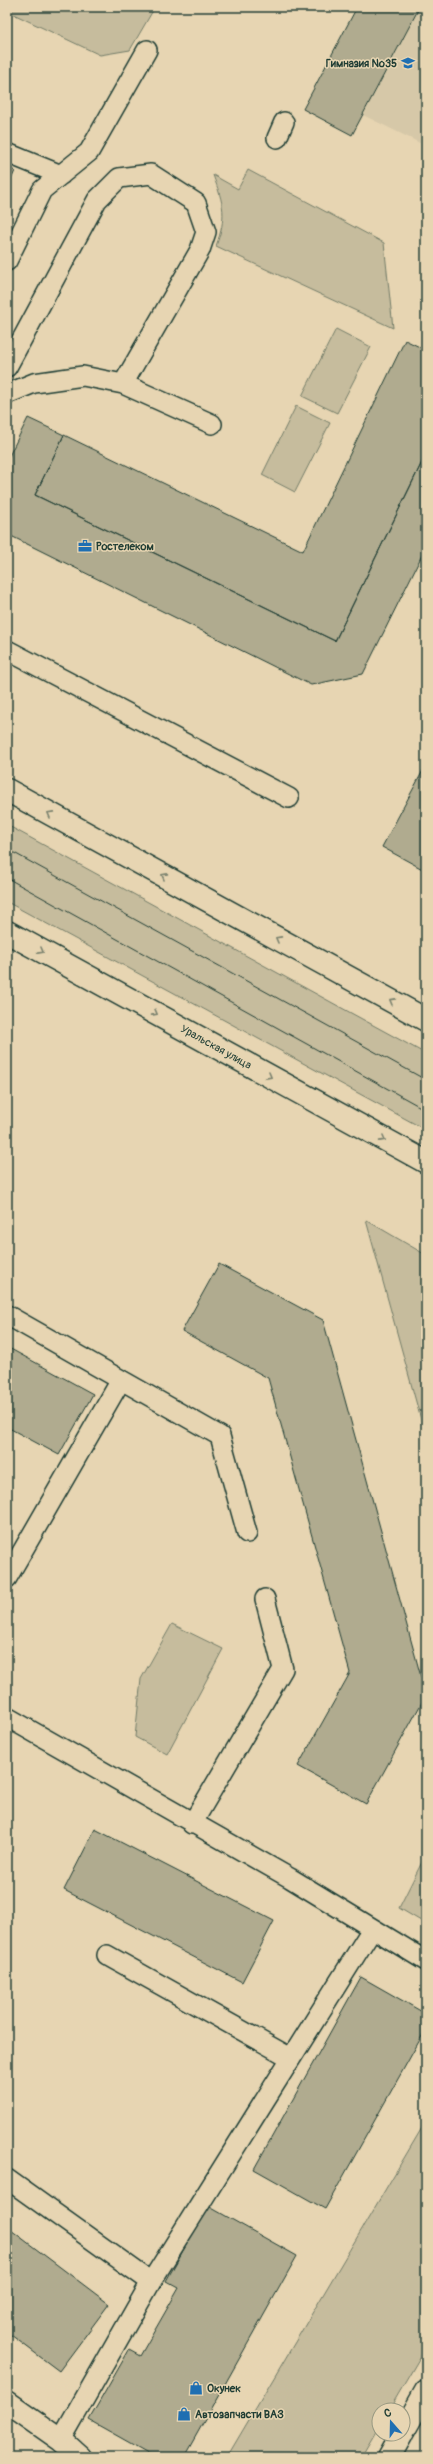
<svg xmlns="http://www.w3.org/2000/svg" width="433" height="2464" viewBox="0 0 433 2464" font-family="Pangolin,sans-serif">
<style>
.built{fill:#d6c8a8}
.green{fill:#c6bc9d;stroke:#727c68}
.building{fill:#b0ab8f;stroke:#1f3d34}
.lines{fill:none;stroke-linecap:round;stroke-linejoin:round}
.service-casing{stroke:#1f3d34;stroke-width:22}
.minor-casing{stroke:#1f3d34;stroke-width:25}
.secondary-casing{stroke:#1f3d34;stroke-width:25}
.primary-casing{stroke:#1f3d34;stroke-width:25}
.service{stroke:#e7d5b2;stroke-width:19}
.minor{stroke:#e7d5b2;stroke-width:22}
.secondary{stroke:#e7d5b2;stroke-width:22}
.primary{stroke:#e7d5b2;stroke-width:22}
.tram{stroke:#1f3d34;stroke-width:1}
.oneway{stroke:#79816d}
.labels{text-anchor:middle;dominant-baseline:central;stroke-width:3;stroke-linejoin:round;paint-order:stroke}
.poi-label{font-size:11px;font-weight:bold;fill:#1f3d34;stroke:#e7d5b2;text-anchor:start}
.street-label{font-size:11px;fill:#1f3d34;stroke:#e7d5b2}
</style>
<rect width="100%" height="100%" fill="#e7d5b2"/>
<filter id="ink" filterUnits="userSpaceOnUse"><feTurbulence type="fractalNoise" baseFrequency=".025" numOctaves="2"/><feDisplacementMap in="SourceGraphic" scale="8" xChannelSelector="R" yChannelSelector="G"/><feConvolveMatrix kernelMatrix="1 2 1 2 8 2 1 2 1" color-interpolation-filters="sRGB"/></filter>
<g filter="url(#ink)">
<!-- built -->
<path class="built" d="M411 7H426V146L363 115 418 11Z"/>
<!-- green -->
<path class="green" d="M7 7H155L130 50 100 55 7 11Z
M248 170 384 243 393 328 216 246C227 216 224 205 213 175L238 189Z
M336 329 371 347 337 413 302 396Z
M296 406 330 423 295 492 262 475Z
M7 825 426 1054V1130L7 902Z
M366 1220 426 1255V1438Z
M172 1624 223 1649 167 1754 135 1737 141 1679Z
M426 1854V1924L399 1908Z
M426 2121V2347L389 2410H379V2428L362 2457H227Z"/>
<!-- building -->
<path class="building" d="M357 7H411L418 10 352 135 303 109Z
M7 167 15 171 7 188Z
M405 340 426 350V454L335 641 35 495 64 435 303 551Z
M28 418 64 435 35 495 335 641 426 454V547L363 674 311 685 7 534V460Z
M426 765V871L382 847Z
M219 1264 323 1320 426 1695 366 1804 298 1766 350 1673 268 1378 182 1331Z
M7 1347 93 1394 59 1455 7 1427Z
M95 1829 274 1921 242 1982 64 1890Z
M361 1977 426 2014V2029L325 2209 254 2169Z
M208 2206 297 2256 184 2457H155L89 2420 129 2350 140 2356 179 2288 166 2281Z
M7 2227 109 2304 59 2371 7 2332Z
M7 2452 18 2457H7Z"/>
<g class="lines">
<!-- service casing -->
<g class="service-casing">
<path id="service" d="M277 138 284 122
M7 153 61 175
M7 261 42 190 89 152 147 50
M7 367 97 200 119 178 151 174 196 203 206 232 200 250 123 384 83 376 34 383 7 394
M123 384 212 424
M7 650 289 798
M7 1315 220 1436 247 1533
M7 1578 121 1380
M7 1717 290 1878 426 1961
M192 1824 283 1669 265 1599
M107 1955 291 2058
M7 2179 151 2282
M61 2440 151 2282 372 1929"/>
</g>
<!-- minor casing -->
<g class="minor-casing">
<path id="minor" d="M7 2402 61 2440 80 2457"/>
</g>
<!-- secondary casing -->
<g class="secondary-casing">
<path id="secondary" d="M7 790 426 1020
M7 932 426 1162"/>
</g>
<!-- primary casing -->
<g class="primary-casing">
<path id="primary" d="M403 2432 426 2391
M389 2457 402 2434"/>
</g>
<!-- service -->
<use href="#service" class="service"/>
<!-- minor -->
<use href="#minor" class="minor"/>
<!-- secondary -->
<use href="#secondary" class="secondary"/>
<!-- primary -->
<use href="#primary" class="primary"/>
<!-- tram -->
<path class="tram" d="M7 849 426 1080
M7 878 426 1110"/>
</g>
<!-- one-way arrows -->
<defs><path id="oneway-chevron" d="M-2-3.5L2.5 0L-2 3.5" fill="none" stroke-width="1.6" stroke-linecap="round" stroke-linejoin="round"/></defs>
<g class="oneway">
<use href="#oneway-chevron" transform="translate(50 814) rotate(-151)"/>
<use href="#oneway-chevron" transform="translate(164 876) rotate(-151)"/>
<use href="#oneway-chevron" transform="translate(278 939) rotate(-151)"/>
<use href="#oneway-chevron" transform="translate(41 951) rotate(29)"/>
<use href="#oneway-chevron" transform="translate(392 1001) rotate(-151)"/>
<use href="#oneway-chevron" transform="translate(155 1013) rotate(29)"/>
<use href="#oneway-chevron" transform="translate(269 1076) rotate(29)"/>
<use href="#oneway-chevron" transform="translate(383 1139) rotate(29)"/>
</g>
</g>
<!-- icons -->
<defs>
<g id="school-bare" transform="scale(1.08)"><path d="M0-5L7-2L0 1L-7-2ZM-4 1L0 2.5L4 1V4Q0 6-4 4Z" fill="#1f6fb2" stroke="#e7d5b2" stroke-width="2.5" paint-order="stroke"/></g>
<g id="office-bare" transform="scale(1.08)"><path d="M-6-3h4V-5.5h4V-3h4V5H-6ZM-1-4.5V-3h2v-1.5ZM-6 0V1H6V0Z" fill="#1f6fb2" stroke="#e7d5b2" stroke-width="2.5" paint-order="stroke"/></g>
<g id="shop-bare" transform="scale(1.08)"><path d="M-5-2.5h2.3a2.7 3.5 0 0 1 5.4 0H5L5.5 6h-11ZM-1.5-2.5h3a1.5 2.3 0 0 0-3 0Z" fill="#1f6fb2" stroke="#e7d5b2" stroke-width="2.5" paint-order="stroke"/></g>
</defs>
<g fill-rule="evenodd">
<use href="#school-bare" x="408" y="63"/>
<use href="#office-bare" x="85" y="546"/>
<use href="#shop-bare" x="196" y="2388"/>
<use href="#shop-bare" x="184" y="2414"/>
</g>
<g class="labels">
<!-- poi labels -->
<g class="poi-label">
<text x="397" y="63" text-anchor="end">Гимназия №35</text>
<text x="96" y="546">Ростелеком</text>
<text x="207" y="2388">Окунек</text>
<text x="195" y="2414">Автозапчасти ВАЗ</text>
</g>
<!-- street labels -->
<g class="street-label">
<text transform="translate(216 1047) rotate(29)">Уральская улица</text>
</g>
</g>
<!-- margin -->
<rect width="433" height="2464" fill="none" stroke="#e7d5b2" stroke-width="24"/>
<rect x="12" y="12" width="409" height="2440" fill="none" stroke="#1f3d34" stroke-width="1.5" filter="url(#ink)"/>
<!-- north arrow -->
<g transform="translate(391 2422) rotate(340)"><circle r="19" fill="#e7d5b2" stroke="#979880"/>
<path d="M0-3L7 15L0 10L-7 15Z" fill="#1f6fb2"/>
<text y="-6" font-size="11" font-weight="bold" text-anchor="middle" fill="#1f3d34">С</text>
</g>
</svg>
